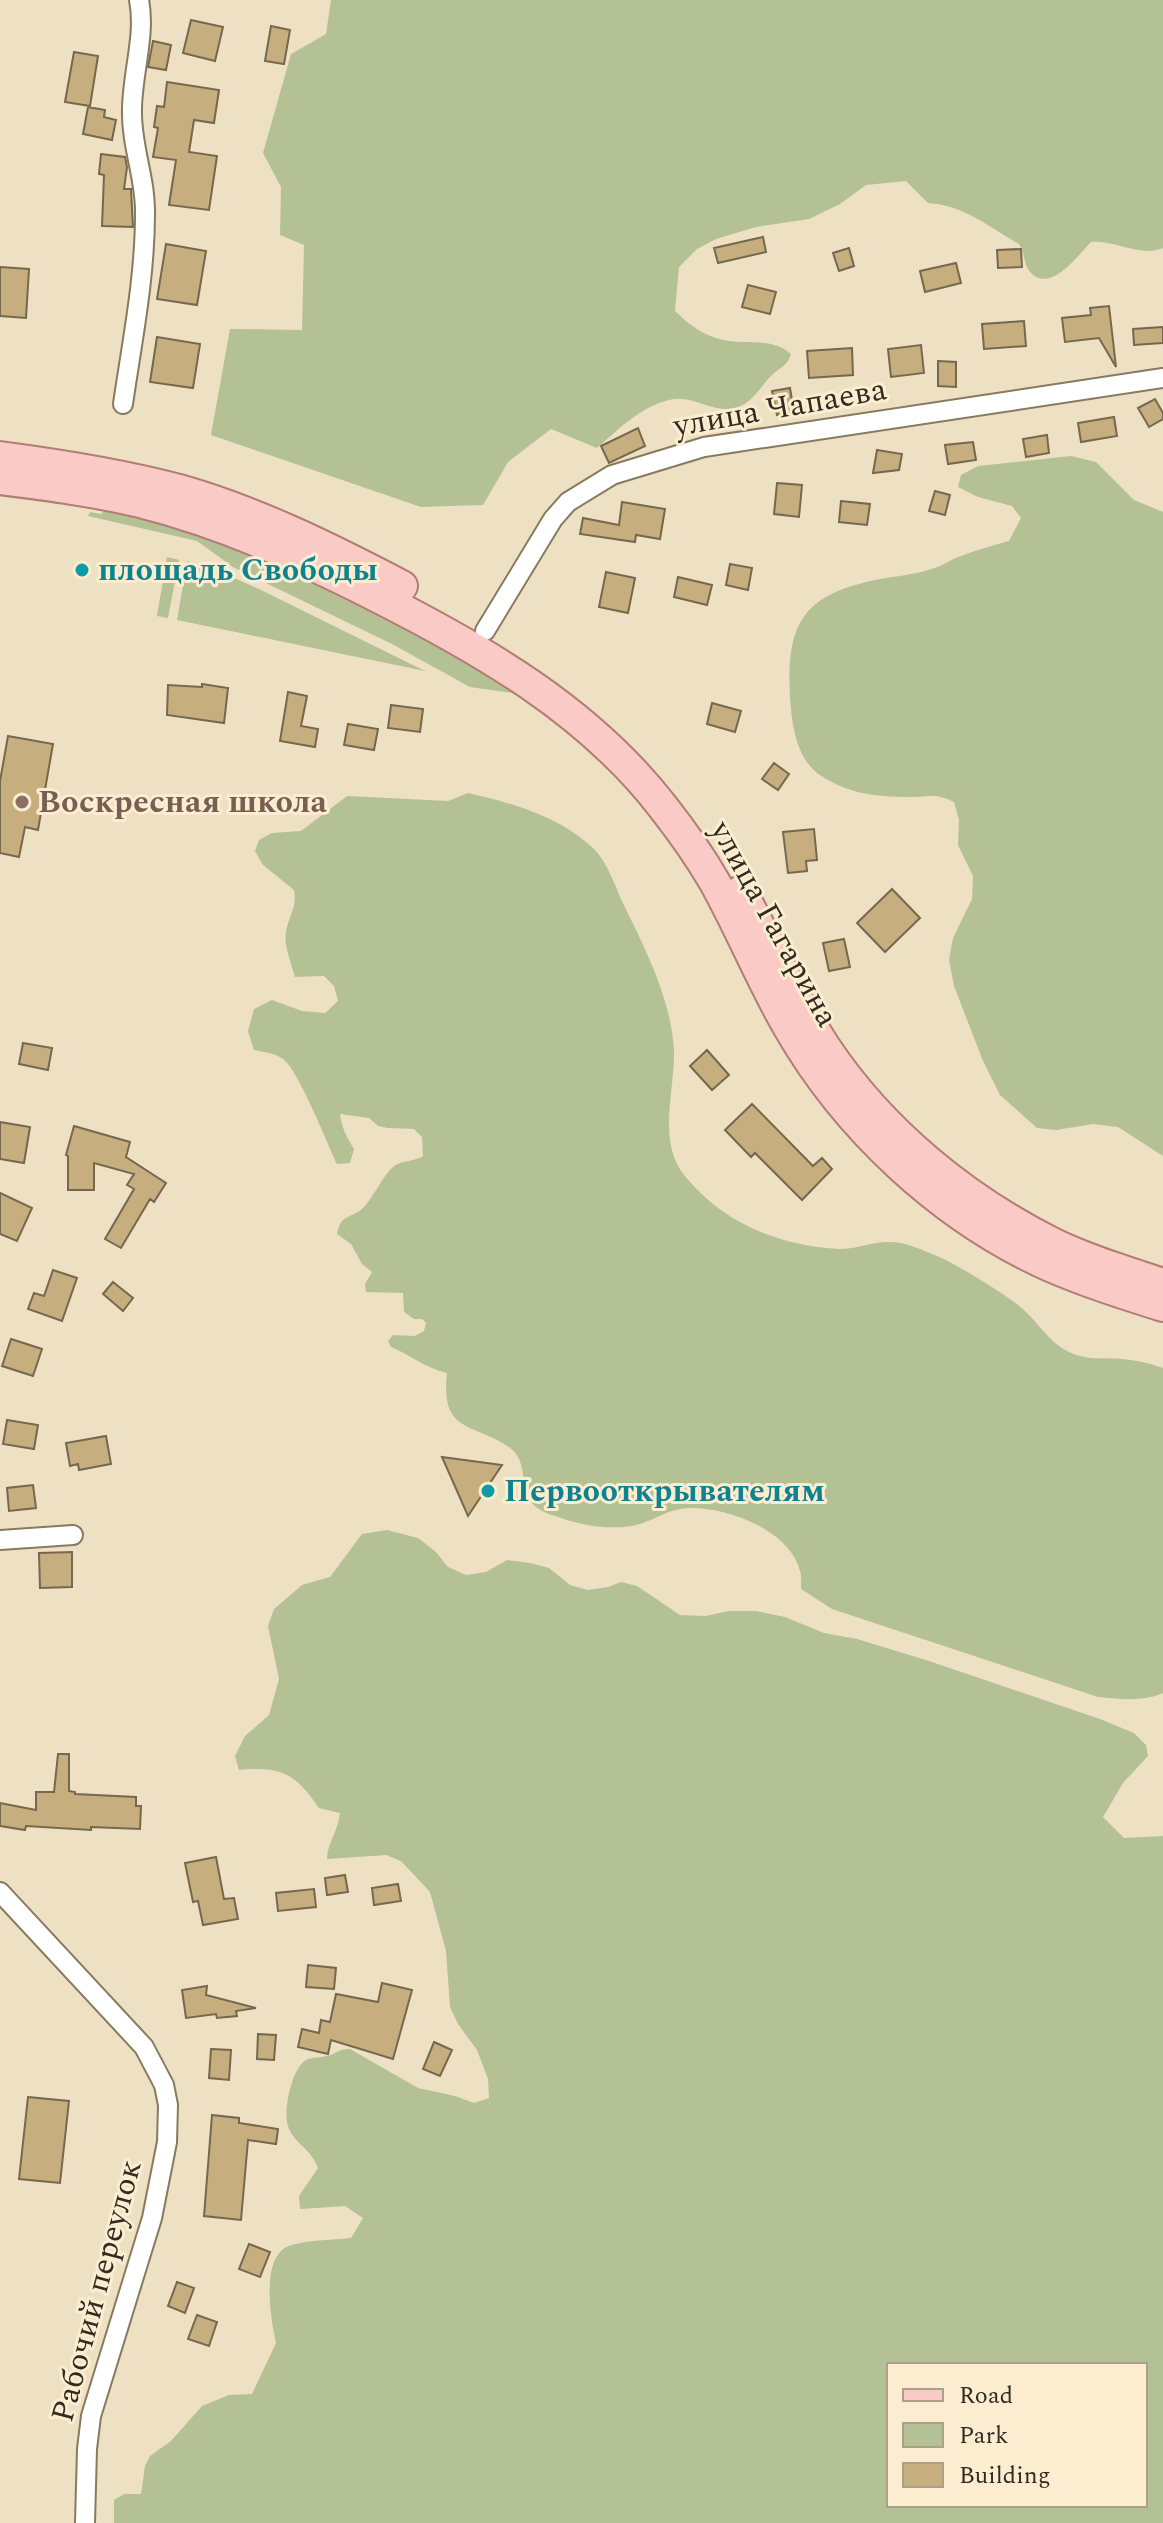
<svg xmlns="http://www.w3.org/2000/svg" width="1163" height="2523" viewBox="0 0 1163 2523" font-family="Spectral,serif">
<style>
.green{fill:#b3c195;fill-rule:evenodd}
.building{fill:#c6ae7e;stroke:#75684e;stroke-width:2}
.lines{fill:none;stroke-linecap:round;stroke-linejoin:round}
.minor-casing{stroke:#877a5f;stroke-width:22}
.primary-casing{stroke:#b17d74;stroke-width:34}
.minor{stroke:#fff;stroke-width:18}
.primary{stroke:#facbc6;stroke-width:30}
.culture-dot{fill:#0f9aa8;stroke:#fcedd0;stroke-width:3}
.education-dot{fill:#8d6e63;stroke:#fcedd0;stroke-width:3}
.labels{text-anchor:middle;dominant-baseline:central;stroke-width:6;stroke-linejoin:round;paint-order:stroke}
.street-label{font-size:32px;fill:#312c21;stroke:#fcedd0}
.culture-label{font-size:32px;font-weight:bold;fill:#0d838f;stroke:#fcedd0;text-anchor:start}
.education-label{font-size:32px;font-weight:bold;fill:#785e54;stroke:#fcedd0;text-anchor:start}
</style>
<rect width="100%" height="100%" fill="#eee0c3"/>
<!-- green -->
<path class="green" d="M331 0H1163V248C1140 258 1115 239 1091 242 1078 255 1048 298 1028 269 1023 261 1025 252 1019 244 987 226 966 206 928 203L906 181 866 185 840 204 809 219 756 227 716 239 697 249 679 267 675 311C689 325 704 336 724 340 747 345 772 337 791 354 787 367 780 367 771 376 762 385 756 396 746 403 719 421 696 393 669 400 640 407 619 429 597 448L551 429 508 462 483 505 421 507 211 435 230 329 302 330 304 245 280 235 281 187 263 153 291 54 326 34Z
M1071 456 1096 462 1134 500 1163 512V1156L1118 1127 1093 1124 1056 1130 1037 1128 1000 1095 983 1061 954 986 949 960 953 938 972 899 973 876 958 845 959 820 954 802C933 792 929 798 907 797 876 797 846 793 820 775 796 759 792 724 790 698 786 621 804 594 880 579 896 576 913 575 928 570 938 568 947 562 956 558 973 551 991 546 1009 541L1021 518 1012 506 978 497 958 487 961 475 978 466Z
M106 509C196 525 281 565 362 606 414 632 464 658 511 690V693L470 687 392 644 233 567 197 541 88 516 90 512 101 514Z
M167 557 179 560 168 618 157 616Z
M187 561 214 569 259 589 425 671 177 620Z
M468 793C512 803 561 817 594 849 606 861 614 882 620 897 643 945 671 996 674 1051 675 1090 657 1141 684 1175 723 1223 777 1245 837 1249 855 1250 873 1241 891 1242 906 1242 924 1251 937 1256 958 1265 1009 1296 1025 1311 1040 1325 1049 1342 1069 1352 1087 1361 1102 1357 1122 1359 1135 1360 1150 1363 1163 1368V1693C1143 1702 1120 1699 1098 1697L832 1609 801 1589C801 1584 802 1577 800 1571 790 1530 727 1507 689 1508 669 1509 660 1517 643 1523 620 1531 588 1527 564 1519 556 1516 543 1513 536 1507 517 1492 530 1462 510 1448 474 1422 440 1435 447 1373 425 1368 411 1355 391 1347L388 1341 393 1335 415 1336 424 1331 426 1323 422 1319H414L404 1312 403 1293 366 1292 365 1284 372 1272 362 1264 351 1244 337 1234C341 1213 350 1220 363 1208 372 1200 384 1174 393 1167 401 1160 414 1162 423 1156L422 1137 414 1129 388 1128 378 1126 369 1118 340 1114C341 1126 347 1138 354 1149L350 1163 337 1164C327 1143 299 1071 283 1059 274 1053 264 1052 254 1050L248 1031 254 1009 272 1000 302 1011 325 1013 338 1001 334 986 324 976 295 977C291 962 282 943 287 927 291 912 297 906 294 890L263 865 255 851 259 840 272 833 301 831 347 796 448 801Z
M387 1530 418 1538 436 1552 448 1567 466 1575 486 1572 507 1560 530 1563 549 1568 570 1585 588 1590 608 1587 621 1582 637 1586 680 1615 706 1616 728 1611H756L785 1617 824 1633 857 1639 929 1661 1100 1719 1134 1733 1146 1745 1148 1756 1123 1783 1103 1817 1124 1838 1163 1836V2523H114V2500L124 2494H141L145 2466 150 2456 171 2441 202 2406 229 2395 252 2394 276 2343C271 2320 262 2268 282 2250 292 2240 336 2240 351 2238L363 2218 345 2206 300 2209 299 2196 318 2168C310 2146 291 2143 287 2122 284 2107 293 2064 308 2059 313 2057 321 2058 327 2056 336 2054 340 2048 350 2049L418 2088 455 2096 474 2103 489 2098 488 2079 477 2050 458 2024 450 2007 446 1951 430 1892 401 1861 386 1855 327 1859C327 1844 338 1832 340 1813L319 1808C295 1773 281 1766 239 1770L235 1756 245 1736 269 1715 279 1679 268 1626 274 1609 302 1585 330 1577 362 1534ZM889 2365H1145V2505H889Z"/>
<!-- building -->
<path class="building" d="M191 20 223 27 215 61 183 53Z
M271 26 290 30 284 64 265 61Z
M153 41 171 45 166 70 148 67Z
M74 52 98 56 90 106 65 102Z
M167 82 219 90 214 123 194 120 189 152 217 156 209 210 169 205 176 160 153 157 158 128 154 127 157 106 164 107Z
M88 107 105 110 104 117 116 120 112 140 83 134Z
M101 154 125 157 127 167 124 189H131L133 227 102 226 104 175 99 174Z
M763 237 766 252 718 263 714 248Z
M166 244 206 251 197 305 157 299Z
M849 248 854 266 839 271 833 253Z
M1021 249 1022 267 998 268 997 250Z
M956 263 961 283 925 292 920 271Z
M0 267 29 269 26 318 0 316Z
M748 285 776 292 770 314 742 307Z
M1109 306 1116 367 1099 338 1065 342 1062 318 1091 315 1090 308Z
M1024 321 1026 346 984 349 982 324Z
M1163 327V343L1134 345 1133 329Z
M157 337 200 344 193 388 150 382Z
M921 345 924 373 891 377 888 349Z
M852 348 853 375 809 378 807 351Z
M938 361 956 362V387L938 386Z
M790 388 794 412 777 415 772 391Z
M1155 399 1163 413V419L1149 427 1138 408Z
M1114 417 1117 436 1081 442 1078 423Z
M638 428 645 446 609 463 601 446Z
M1047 435 1049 453 1026 457 1023 439Z
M973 442 976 460 948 464 945 445Z
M877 450 902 454 899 470 873 473Z
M777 483 802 485 799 517 774 514Z
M935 491 950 495 945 515 929 511Z
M841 501 870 504 867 525 839 522Z
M622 502 665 509 660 539 636 535 635 542 580 534 583 518 619 525Z
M730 564 752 568 748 590 726 585Z
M606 572 635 578 628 613 599 607Z
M678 577 712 585 707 605 674 597Z
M202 684 228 688 224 723 167 715 168 685 202 687Z
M288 692 307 696 301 726 318 729 315 747 280 741Z
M712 703 741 711 735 732 707 724Z
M391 705 423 709 420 732 388 728Z
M348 724 378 729 374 750 344 745Z
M8 736 53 744 38 830 25 827 19 857 0 853V781Z
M774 763 789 774 778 790 762 779Z
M814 829 817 860 806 861 807 871 788 873 783 832Z
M892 889 920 918 885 952 857 923Z
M844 939 850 967 829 971 823 943Z
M23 1043 52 1048 48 1070 19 1064Z
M707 1050 729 1075 712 1090 690 1066Z
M752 1104 813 1166 822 1158 832 1169 802 1200 755 1153 751 1157 725 1130Z
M0 1122 30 1127 24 1163 0 1159Z
M74 1126 130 1142 126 1157 166 1183 154 1202 150 1199 121 1248 105 1239 134 1189 127 1185 134 1174 94 1163V1190H68V1156L66 1155Z
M0 1193 32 1208 17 1241 0 1234Z
M53 1270 77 1278 62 1321 28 1309 34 1293 44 1296Z
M113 1282 133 1298 123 1311 103 1294Z
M11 1339 42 1349 33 1376 2 1366Z
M7 1420 38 1425 34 1449 3 1444Z
M106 1436 111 1464 79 1470 78 1464 70 1466 66 1443Z
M442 1457 502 1465 468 1516Z
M33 1485 36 1508 9 1511 7 1488Z
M72 1552V1587L40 1588 39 1553Z
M58 1754H69V1791L75 1792V1794L136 1797V1806H141L140 1829 91 1827V1830L26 1826 25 1830 0 1826V1803L36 1810V1792H54Z
M216 1857 224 1899 234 1898 238 1919 203 1925 198 1901 193 1902 185 1863Z
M345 1875 348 1892 327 1895 325 1878Z
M398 1884 401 1901 374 1905 372 1888Z
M314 1889 316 1907 278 1911 276 1893Z
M308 1965 336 1968 334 1989 306 1987Z
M382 1983 412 1990 393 2059 331 2040 328 2054 298 2047 302 2029 319 2033 321 2020 330 2022 336 1994 378 2002Z
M207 1986 206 1995 256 2008 236 2011 237 2016 217 2018 216 2014 186 2018 182 1990Z
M258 2034 276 2035 274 2060 257 2059Z
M434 2042 452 2050 440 2076 423 2069Z
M211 2049 231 2050 229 2080 209 2078Z
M28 2097 69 2101 60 2183 19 2179Z
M212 2115 239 2118V2123L278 2129 276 2144 248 2140 241 2220 204 2216Z
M249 2244 270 2252 260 2277 239 2269Z
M177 2282 194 2288 185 2313 168 2306Z
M197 2315 217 2322 209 2346 188 2339Z"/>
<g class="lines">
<!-- minor casing -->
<g class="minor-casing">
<path id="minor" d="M123 404C132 342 145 278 145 214 146 179 131 146 132 110 132 74 146 35 139 0
M485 631 553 519 568 502 612 475 704 447 1163 378
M0 1540 73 1535
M0 1892 144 2047 164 2085 168 2105 167 2142 152 2218 91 2416 87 2449 85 2523"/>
</g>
<!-- primary casing -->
<g class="primary-casing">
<path id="primary" d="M0 457C61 465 120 474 179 490 257 512 331 549 402 586
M0 479C47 485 94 491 140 502 223 523 301 558 376 596 483 650 589 711 663 807 681 830 699 855 714 881 741 929 761 980 789 1028 847 1129 943 1218 1050 1266 1087 1282 1125 1294 1163 1306
M741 891C769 943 793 998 825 1047 881 1131 964 1199 1054 1244 1089 1261 1127 1272 1163 1284"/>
</g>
<!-- minor -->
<use href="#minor" class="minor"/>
<!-- primary -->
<use href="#primary" class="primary"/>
</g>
<!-- markers -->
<g class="culture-dot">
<circle cx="82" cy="570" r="8"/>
<circle cx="488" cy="1491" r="8"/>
</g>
<circle class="education-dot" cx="22" cy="802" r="8"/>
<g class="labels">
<!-- street labels -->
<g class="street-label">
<text transform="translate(780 408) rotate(-10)">улица Чапаева</text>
<text transform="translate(774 924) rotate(61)">улица Гагарина</text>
<text transform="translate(97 2291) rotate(-75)">Рабочий переулок</text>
</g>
<!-- culture labels -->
<g class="culture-label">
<text x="98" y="570">площадь Свободы</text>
<text x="504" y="1491">Первооткрывателям</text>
</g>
<!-- education labels -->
<g class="education-label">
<text x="38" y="802">Воскресная школа</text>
</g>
</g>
<!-- legend -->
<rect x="887" y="2363" width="260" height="144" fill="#fcedd0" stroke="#aba08a" stroke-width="2"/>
<rect x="903" y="2389" width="40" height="12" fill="#facbc6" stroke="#aba08a" stroke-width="2"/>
<text x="959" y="2403" font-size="24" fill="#312c21">Road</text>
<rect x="903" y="2423" width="40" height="24" fill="#b3c195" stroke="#aba08a" stroke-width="2"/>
<text x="959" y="2443" font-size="24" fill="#312c21">Park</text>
<rect x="903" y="2463" width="40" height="24" fill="#c6ae7e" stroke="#aba08a" stroke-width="2"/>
<text x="959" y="2483" font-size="24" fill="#312c21">Building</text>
</svg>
